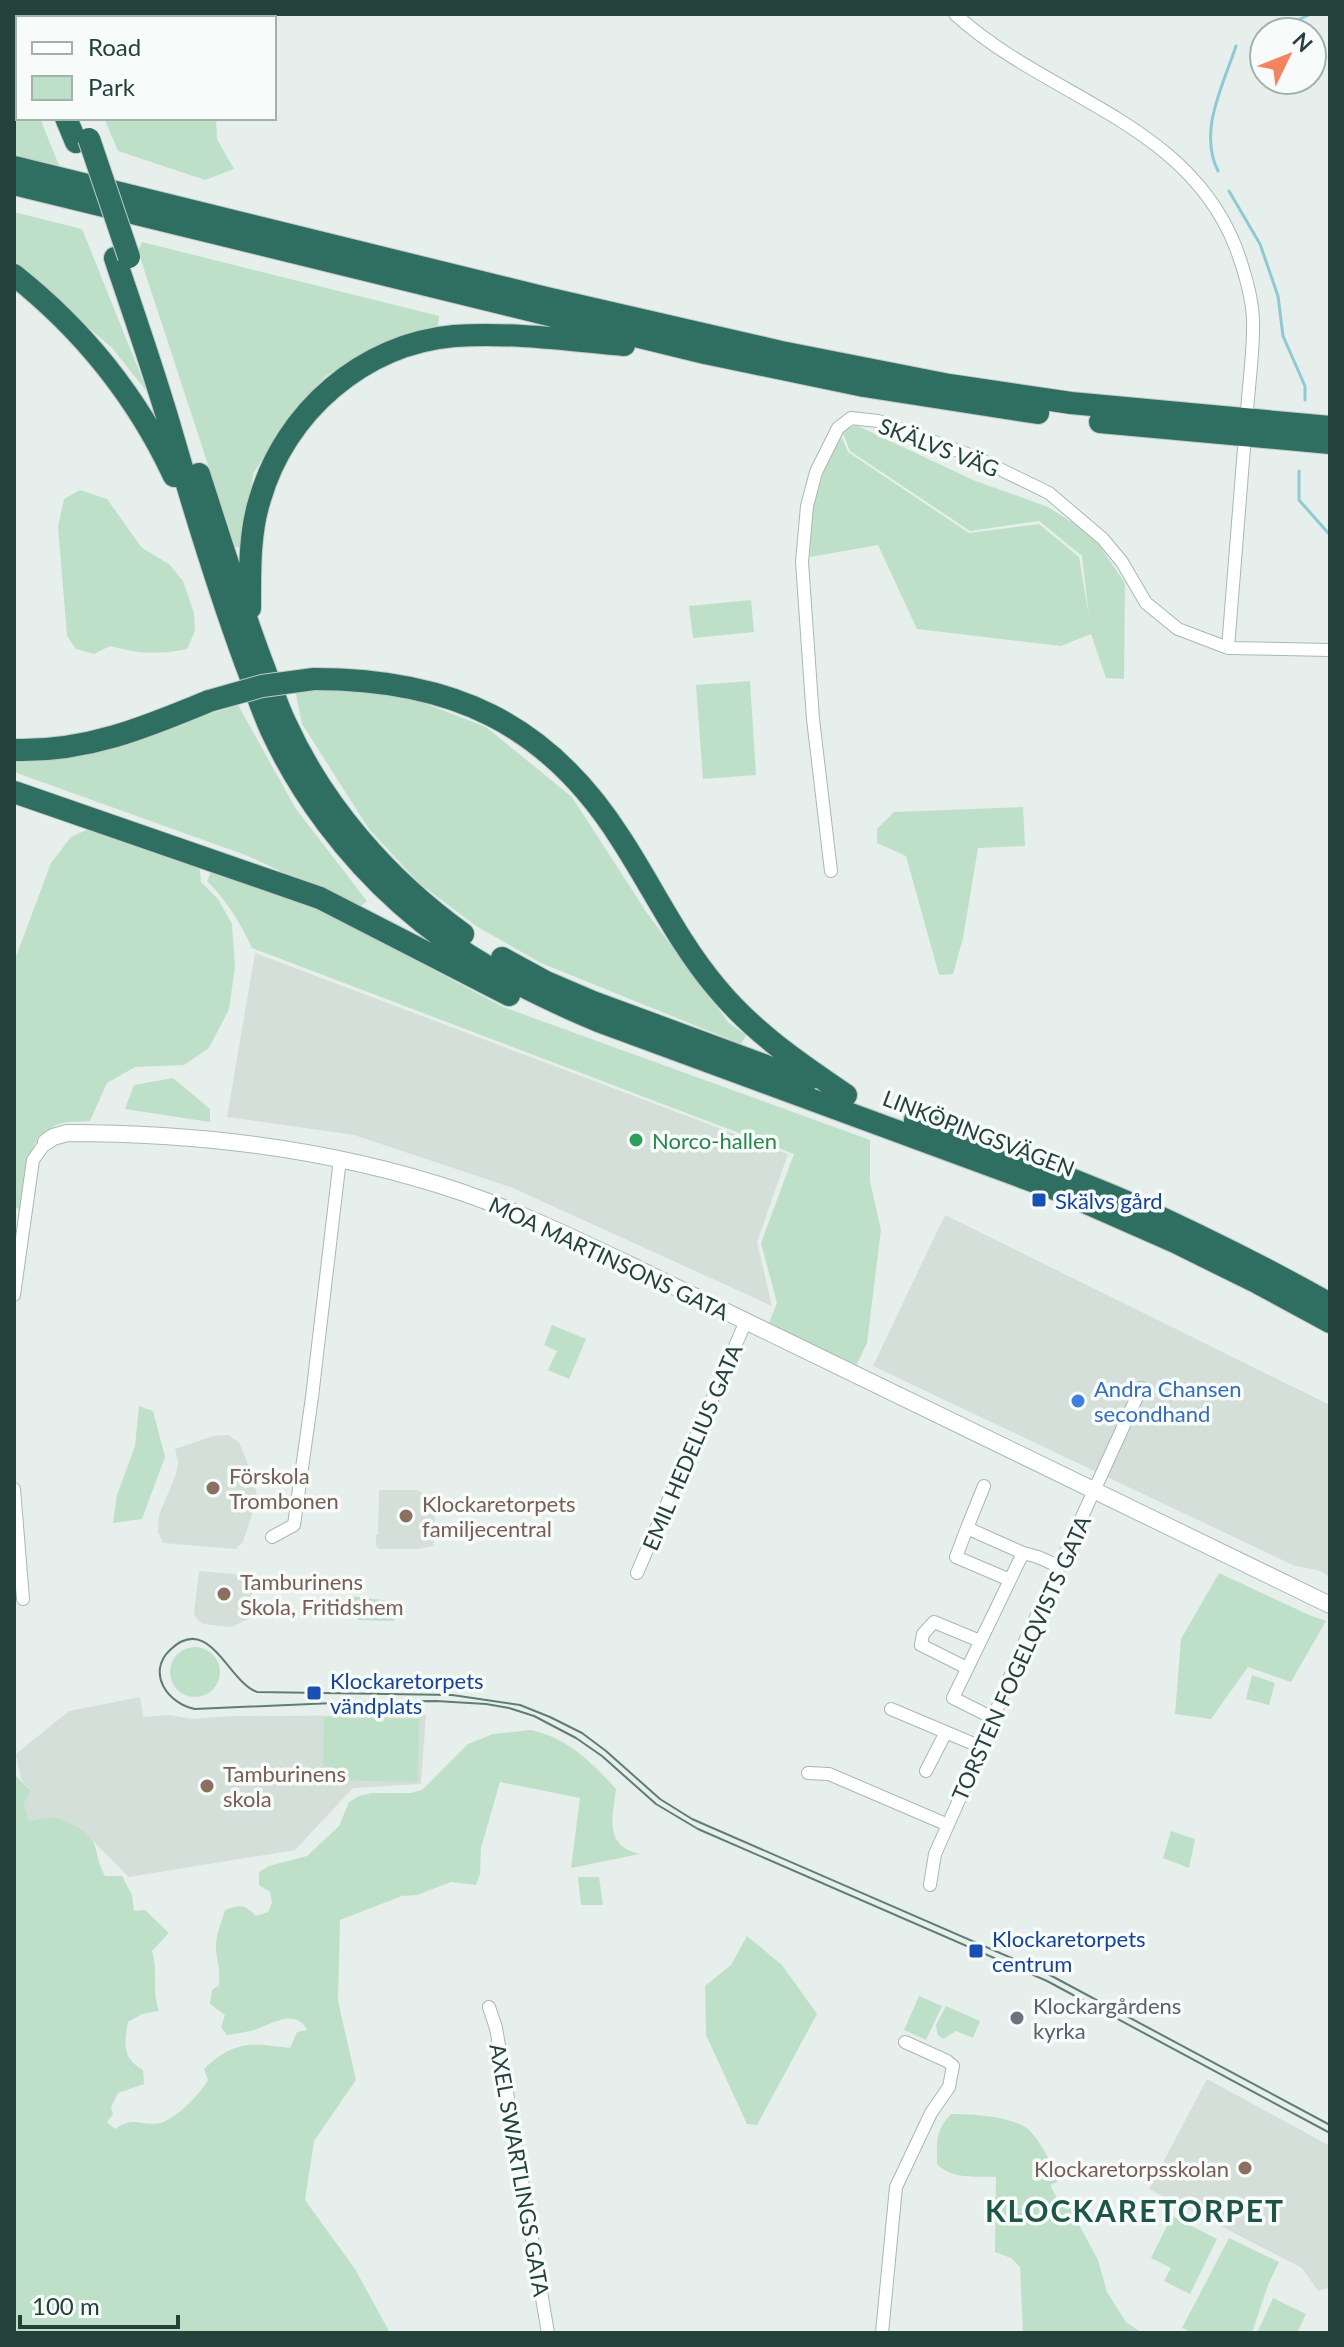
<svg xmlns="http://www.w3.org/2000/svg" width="1344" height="2347" viewBox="0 0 1344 2347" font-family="Lato,sans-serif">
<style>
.built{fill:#d4dfda}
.green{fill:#bfe0c8}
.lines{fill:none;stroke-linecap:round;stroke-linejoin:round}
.stream{stroke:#8ec9d4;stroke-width:3}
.street-casing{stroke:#a8b8b2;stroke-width:14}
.secondary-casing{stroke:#a4bbb3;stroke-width:18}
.highway-casing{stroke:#c2cac8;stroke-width:24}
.street{stroke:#fff;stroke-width:12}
.secondary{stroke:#fff;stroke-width:16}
.highway{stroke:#2f6f62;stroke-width:22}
.tram{stroke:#5f7d75;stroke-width:2}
.highway-bridge-casing{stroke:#c2cac8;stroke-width:24;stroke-linecap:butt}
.highway-bridge{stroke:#2f6f62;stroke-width:22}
.leisure-dot{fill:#2e9e5b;stroke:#f7fbf9;stroke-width:3}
.transit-dot{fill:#1a4fb4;stroke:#f7fbf9;stroke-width:3}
.shop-dot{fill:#3f7fe0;stroke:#f7fbf9;stroke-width:3}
.education-dot{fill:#8d6e63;stroke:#f7fbf9;stroke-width:3}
.worship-dot{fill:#6b7280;stroke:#f7fbf9;stroke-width:3}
.labels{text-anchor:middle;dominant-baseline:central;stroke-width:7;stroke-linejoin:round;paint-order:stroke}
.street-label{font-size:22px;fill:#24423a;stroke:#f7fbf9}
.leisure-label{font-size:22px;fill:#27864d;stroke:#f7fbf9;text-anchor:start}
.transit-label{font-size:22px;fill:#164399;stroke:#f7fbf9;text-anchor:start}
.shop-label{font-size:22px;fill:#366cbe;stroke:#f7fbf9;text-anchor:start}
.education-label{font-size:22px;fill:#785e54;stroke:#f7fbf9;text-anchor:start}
.worship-label{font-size:22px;fill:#5b616d;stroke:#f7fbf9;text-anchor:start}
.district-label{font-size:30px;font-weight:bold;letter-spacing:2px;fill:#1f5548;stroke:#f7fbf9}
</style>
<rect width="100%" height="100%" fill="#e6efeb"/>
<!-- built -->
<path class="built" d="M255 953 788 1154 757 1242 772 1306 513 1188 354 1135 227 1117Z
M945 1215 1330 1405V1577L1318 1570 1295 1566 873 1366Z
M228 1435 239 1442 254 1479 257 1499 243 1542 236 1549 163 1543 158 1532 159 1515 176 1474 178 1462 175 1449 213 1436Z
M379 1490H417L434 1499 435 1535 433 1546 417 1549H379L376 1545V1535H378Z
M199 1571 254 1576 249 1619 231 1627 203 1624 196 1618 194 1613Z
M140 1697 143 1717 168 1715 193 1719 232 1716 426 1715 421 1784 353 1788 295 1850 129 1877 87 1835 69 1822H29L24 1803 31 1791 21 1779 16 1754 69 1711Z
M1207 2079 1330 2146V2288L1318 2291 1302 2268 1149 2189Z"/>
<!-- green -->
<path class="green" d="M56 14H206L207 18H58Z
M18 102V118H40L60 168 14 155V107Z
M104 118H216L217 139 234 169 205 180 118 151Z
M14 212 82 229 148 393 112 348 14 263Z
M142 242 439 316 438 326 379 344 326 376 289 416 253 474 244 547H235L138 251Z
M856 425 973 480 1048 507 1092 535 1125 583 1124 679 1106 678 1091 634 1061 646 917 629 878 545 810 557 812 506 825 468 840 433 848 452 969 533 1039 524 1079 557 1089 617 1082 556 1039 521 970 531 850 451 842 431Z
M80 490 107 499 142 548 169 564 183 581 194 613 195 631 187 649C157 655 140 654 110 646L94 654 76 649 67 636 58 527 64 499Z
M751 600 754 632 693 638 689 606Z
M750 681 756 775 703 779 696 685Z
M295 689 398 693 486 727 572 797 647 913 729 1023 746 1035 741 1044 541 963 476 926 419 883 369 829 302 724Z
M238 705 296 809 367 901 358 908 248 856 14 772V760L156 731Z
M1023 807 1025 846 978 848 963 938 953 974 939 975 906 856 877 843V829L894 812Z
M91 828 199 861 201 882 218 899 232 924 235 967 229 1009 209 1048 184 1065 135 1067 107 1083 90 1121C81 1122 68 1121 59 1124 23 1139 25 1179 20 1211L14 1205V962L51 863 71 837Z
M212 869 324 912 503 1007 870 1140V1181L881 1230 867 1343 856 1366 769 1323 777 1303 761 1243 794 1154 252 948C240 922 227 901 207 881Z
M173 1078 210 1109V1122L125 1109 134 1085Z
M552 1325 586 1339 569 1379 548 1370 557 1351 544 1345Z
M139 1406 153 1411 165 1457 142 1519 113 1523 117 1495 135 1446Z
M1219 1573 1309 1615 1326 1621 1291 1682 1248 1667 1211 1719 1175 1714 1181 1639Z
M350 1596 398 1602 394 1621 358 1620 349 1608Z
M170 1672a25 25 0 1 1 50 0a25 25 0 1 1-50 0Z
M1252 1675 1275 1683 1269 1705 1246 1699Z
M324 1717 419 1719 418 1782 323 1780Z
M531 1730C567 1738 592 1762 616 1789 613 1817 603 1846 640 1854L571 1868 580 1798 500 1782 481 1848 480 1874 476 1885 451 1882 417 1895 402 1896 340 1920 338 2001 356 2080 314 2141 305 2200 355 2269 390 2333H14V1774L31 1791 24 1803 29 1821C36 1820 46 1817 54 1818 67 1819 91 1833 95 1846 98 1858 99 1865 105 1876H122L132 1895 134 1911 145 1910 169 1933 152 1951C159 1973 151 1988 159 2011L142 2014 128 2022C124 2044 122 2058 143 2070L144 2084 118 2093 111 2107 113 2114 107 2122 115 2129C136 2115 140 2127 160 2123 175 2120 201 2093 208 2080L204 2069C235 2040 250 2043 290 2048L297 2032 307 2030C295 2007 271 2025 254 2030 245 2032 236 2034 227 2035L221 2027 225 2015 210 2004 212 1990 219 1985C220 1969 218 1966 216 1951 215 1937 221 1923 225 1910 241 1904 245 1905 256 1916L268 1912 272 1903 270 1892 259 1885V1872L269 1866 307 1856 339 1826 349 1802 359 1796 372 1793H411L422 1790 468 1744 493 1734Z
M1171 1831 1195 1839 1189 1868 1163 1858Z
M578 1877H599L603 1905H581Z
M747 1936 782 1965 817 2014 757 2125 747 2124 706 2035 705 1986 731 1965Z
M919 1996 942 2006 926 2040 904 2030Z
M946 2006 980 2021 973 2038 956 2031 943 2039 938 2035 936 2025Z
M951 2114C972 2114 1017 2116 1031 2132 1042 2144 1050 2162 1058 2176L1057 2182 1050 2185 1062 2207 1069 2206 1098 2260 1107 2292 1126 2322 1142 2333H1023L1020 2267 1011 2258 995 2252 996 2177C975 2176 953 2180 937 2164 937 2142 935 2131 951 2114Z
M1172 2216 1217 2239 1190 2294 1164 2281 1171 2268 1151 2258Z
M1229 2238 1279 2262 1268 2285 1252 2333H1193L1182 2328Z
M1273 2298 1306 2314 1297 2333H1257Z"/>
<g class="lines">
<!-- stream -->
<path class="stream" d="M1271 32 1311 14
M1257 38 1264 35
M1218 171C1198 131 1223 86 1236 46
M1229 191 1260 244 1278 296 1283 336 1305 386V400
M1299 471V500L1330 535"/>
<!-- street casing -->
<g class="street-casing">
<path id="street" d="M955 14C1046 98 1187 121 1236 248 1244 270 1252 295 1253 319 1254 349 1249 381 1247 411
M1228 648 1244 448
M831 871 813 719 802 562 807 506 816 472 838 428 851 418 878 421 975 457 1049 493 1103 539 1122 562 1146 603 1178 629 1228 648 1330 650
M14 1295 33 1160 46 1142
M14 1489 23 1599
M967 1528 984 1486
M272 1537 294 1525 312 1397 340 1159
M637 1573 746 1321
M1010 1580 956 1557 967 1528 1023 1553
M967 1668 921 1645 923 1634 934 1622 980 1641
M891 1709 981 1747
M993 1718 953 1698 1023 1553 1038 1557 1058 1566
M926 1771 946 1732
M808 1773 829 1774 948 1825
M930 1885 935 1854 967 1782 1022 1648 1141 1388
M489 2007 496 2028 548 2333
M882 2333 896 2187 931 2113 949 2087 953 2066 947 2061 905 2042"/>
</g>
<!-- secondary casing -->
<g class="secondary-casing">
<path id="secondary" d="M46 1142 53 1137 67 1133C201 1133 334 1149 461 1192 519 1212 573 1238 628 1264L1330 1605"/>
</g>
<!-- highway casing -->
<g class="highway-casing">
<path id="highway" d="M14 17 18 24
M66 118 76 142
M14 167 546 298 781 352 949 385 1071 403 1330 427
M14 184 705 353 864 386 1038 413
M115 258C135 318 156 377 173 437 195 513 218 588 245 662 254 685 261 708 271 730 301 795 347 856 401 904 460 957 525 990 598 1021L1057 1190 1175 1242 1258 1283 1330 1322
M14 275C82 329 137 397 174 476
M1100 422 1330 443
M199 474C220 538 239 602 263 665 270 683 276 703 285 722 323 806 387 879 463 934
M250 608C250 572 249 533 260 499 285 412 363 344 454 336 511 332 568 340 624 345
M314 679C450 679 547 722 621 839 653 888 678 942 716 987 753 1032 799 1063 846 1095
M14 750C86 752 144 728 209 701
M14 792 320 898 509 995
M502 958 544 981 593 1002 807 1081
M915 1120C986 1146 1057 1172 1127 1202 1196 1233 1264 1267 1330 1304"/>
</g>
<!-- street -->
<use href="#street" class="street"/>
<!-- secondary -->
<use href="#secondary" class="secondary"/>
<!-- highway -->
<use href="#highway" class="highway"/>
<!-- tram -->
<path class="tram" d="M1330 2125 1048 1974 692 1819 660 1799 606 1751 582 1733 550 1717 520 1705 452 1695 257 1692C228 1682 209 1612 170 1650 146 1673 168 1704 195 1709L357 1702 436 1701 486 1704 509 1708 534 1716 576 1738 602 1756 656 1804 698 1829 1047 1981 1330 2133"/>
<!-- highway-bridge casing -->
<g class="highway-bridge-casing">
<path id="highway-bridge" d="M89 139 129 257
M209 701 262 686 314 679"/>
</g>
<!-- highway-bridge -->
<use href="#highway-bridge" class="highway-bridge"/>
</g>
<!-- markers -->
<circle class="leisure-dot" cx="636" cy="1140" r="8"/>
<g class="transit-dot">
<rect x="1031" y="1192" width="16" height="16" rx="4"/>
<rect x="306" y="1685" width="16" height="16" rx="4"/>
<rect x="968" y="1943" width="16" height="16" rx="4"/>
</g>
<circle class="shop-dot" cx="1078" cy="1401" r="8"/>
<g class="education-dot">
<circle cx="213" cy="1488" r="8"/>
<circle cx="406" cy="1516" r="8"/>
<circle cx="224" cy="1594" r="8"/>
<circle cx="207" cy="1786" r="8"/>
<circle cx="1245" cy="2168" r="8"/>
</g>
<circle class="worship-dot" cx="1017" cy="2018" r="8"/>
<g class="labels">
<!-- street labels -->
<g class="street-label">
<text transform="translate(939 447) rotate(21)">SKÄLVS VÄG</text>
<text transform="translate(979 1133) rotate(21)">LINKÖPINGSVÄGEN</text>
<text transform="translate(609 1258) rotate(25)">MOA MARTINSONS GATA</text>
<text transform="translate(692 1447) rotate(-67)">EMIL HEDELIUS GATA</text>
<text transform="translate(1021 1658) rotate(-66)">TORSTEN FOGELQVISTS GATA</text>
<text transform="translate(520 2170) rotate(80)">AXEL SWARTLINGS GATA</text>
</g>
<!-- leisure labels -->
<g class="leisure-label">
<text x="652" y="1140">Norco-hallen</text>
</g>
<!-- transit labels -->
<g class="transit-label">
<text x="1055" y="1200">Skälvs gård</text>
<text x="330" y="1680">Klockaretorpets<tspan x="330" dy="25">vändplats</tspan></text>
<text x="992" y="1938">Klockaretorpets<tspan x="992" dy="25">centrum</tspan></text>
</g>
<!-- shop labels -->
<g class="shop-label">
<text x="1094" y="1388">Andra Chansen<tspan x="1094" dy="25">secondhand</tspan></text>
</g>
<!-- education labels -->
<g class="education-label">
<text x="229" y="1475">Förskola<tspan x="229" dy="25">Trombonen</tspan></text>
<text x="422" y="1503">Klockaretorpets<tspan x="422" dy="25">familjecentral</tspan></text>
<text x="240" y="1581">Tamburinens<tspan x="240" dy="25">Skola, Fritidshem</tspan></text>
<text x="223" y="1773">Tamburinens<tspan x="223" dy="25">skola</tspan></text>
<text x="1229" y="2168" text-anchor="end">Klockaretorpsskolan</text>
</g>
<!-- worship labels -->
<g class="worship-label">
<text x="1033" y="2005">Klockargårdens<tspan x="1033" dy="25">kyrka</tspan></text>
</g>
<!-- district labels -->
<g class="district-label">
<text x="1135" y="2210">KLOCKARETORPET</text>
</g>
</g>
<!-- border -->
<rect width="1344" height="2347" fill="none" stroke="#24423a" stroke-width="32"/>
<!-- legend -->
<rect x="16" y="16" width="260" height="104" fill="#f7fbf9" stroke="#a3b1ad" stroke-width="2"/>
<rect x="32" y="42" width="40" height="12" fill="#ffffff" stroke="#a3b1ad" stroke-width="2"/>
<text x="88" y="56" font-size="24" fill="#24423a">Road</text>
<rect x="32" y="76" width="40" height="24" fill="#bfe0c8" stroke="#a3b1ad" stroke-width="2"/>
<text x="88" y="96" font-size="24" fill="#24423a">Park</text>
<!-- north arrow -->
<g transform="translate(1288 56) rotate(47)"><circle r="38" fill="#f7fbf9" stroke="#a3b1ad" stroke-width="2"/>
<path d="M0-6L14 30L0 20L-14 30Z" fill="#f4845f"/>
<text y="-12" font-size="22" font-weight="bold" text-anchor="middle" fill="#24423a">N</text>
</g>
<!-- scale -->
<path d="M20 2315v12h158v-12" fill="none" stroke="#24423a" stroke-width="4"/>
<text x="32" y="2315" font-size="24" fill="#24423a" stroke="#f7fbf9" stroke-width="6" paint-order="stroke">100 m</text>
</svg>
